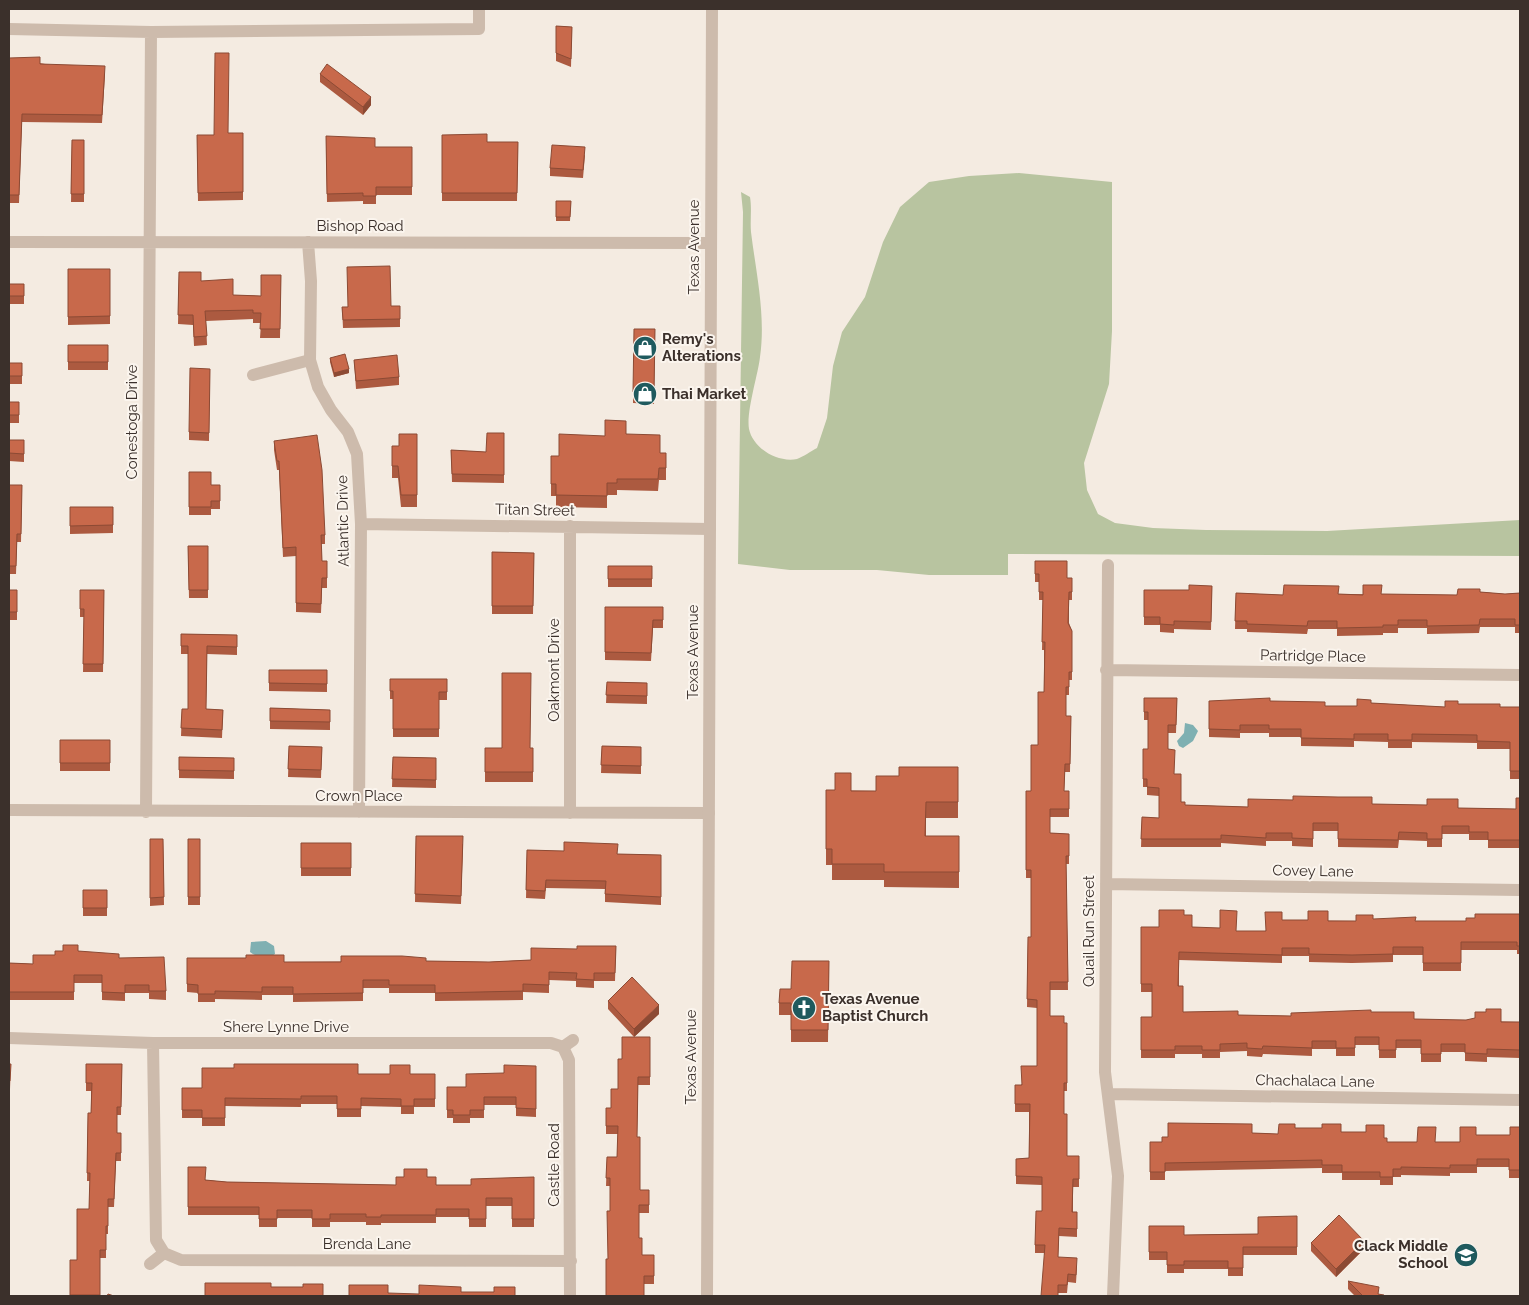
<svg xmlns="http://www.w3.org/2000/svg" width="1529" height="1305" viewBox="0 0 1529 1305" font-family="Raleway,sans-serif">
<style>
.green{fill:#b8c4a0}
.water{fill:#7fb0b2}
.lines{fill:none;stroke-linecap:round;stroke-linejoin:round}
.minor{stroke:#cdbbac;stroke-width:12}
.tertiary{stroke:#cdbbac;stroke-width:12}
.wall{fill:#ac5a40}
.shaded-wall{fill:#8c4a34}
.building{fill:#c8694b;stroke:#8c4a34}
.labels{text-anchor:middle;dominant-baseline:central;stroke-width:4;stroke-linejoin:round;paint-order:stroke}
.street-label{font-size:15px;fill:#3b302b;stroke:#fbf5ee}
.poi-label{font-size:15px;font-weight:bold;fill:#3b302b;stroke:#fbf5ee;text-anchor:start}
</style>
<rect width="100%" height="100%" fill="#f4ebe1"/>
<!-- green -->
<path class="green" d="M1019 173 1112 182V331L1109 384 1084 463 1087 490 1098 514 1115 523 1153 528 1206 530 1327 531 1520 520V556L1008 554V575H929L877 570H790L738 564 743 212 741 192 750 197C752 209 750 220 751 232 756 273 766 315 760 357 758 375 746 412 749 429 753 448 777 463 797 459 803 457 811 451 817 448L827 418 833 366 842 332 865 297 883 242 900 207 929 182 969 176Z"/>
<!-- water -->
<path class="water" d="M1185 723 1193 725 1198 731 1193 741 1183 748 1179 746 1177 741 1184 733Z
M266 941 274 946 275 954C268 959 257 958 250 952L251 942Z"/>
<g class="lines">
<!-- minor -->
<path class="minor" d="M9 29 151 32 479 29V9
M9 242 710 243
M308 242 311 281 310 360 318 387 331 410 348 432 357 454 361 524 359 812
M253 375 310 360
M361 524 710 529
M570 526V813
M1108 565 1105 1072 1118 1176 1113 1296
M1106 670 1520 675
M9 810 709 813
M146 812 151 32
M1106 884 1520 890
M9 1038 153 1043H551L563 1047
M1109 1094 1520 1100
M164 1253 181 1260 571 1261
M150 1264 164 1253 156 1240 153 1043
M570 1296 569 1060 563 1047 573 1040"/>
<!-- tertiary -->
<path class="tertiary" d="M707 1296 712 9"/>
</g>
<!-- wall -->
<path class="wall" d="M556 26 572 27 571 67 556 61Z
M9 58 105 74 102 123 22 122 19 203H9Z
M320 74 371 105 363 115 320 82Z
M228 133H243V200L198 201 197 135H214Z
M442 135 487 142H518L517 201H442Z
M326 136 375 147H412V195H376V204H363V201L327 202Z
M72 140H84V202H71Z
M585 155 583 178 550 176V168Z
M556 201H571L570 221H556Z
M68 269H110V324L68 325Z
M179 272 201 281 233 295 261 296 281 275 280 338H260L261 323H253V319L206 321 207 345 194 346 193 325 178 324Z
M9 284H24V304H9Z
M391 306H400V327L343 328 342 307Z
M655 329 654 404 633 403V392Z
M68 345H108V370H68Z
M330 358 349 373 334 377 330 362Z
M354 360 399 377V385L356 389Z
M9 363H22V384H9Z
M210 369 209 441 189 440V432Z
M9 402H19V423H9Z
M504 433V483L452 482 451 450 486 452Z
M417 434V507H401L398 478H392V446H399Z
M626 434 660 453H666V480H659L658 491 617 490V495H607V508L556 507V496H551V456H559L605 436Z
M9 440H24V462L9 461Z
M274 441 325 535V544H321L322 561H327V588H322L321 613 296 612V556L283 557 279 470H277L274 450Z
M189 472 211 485H220V509H211V515H189Z
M9 485H22L21 542H17L16 574H9Z
M70 507H113V533L70 534Z
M188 546H208V598H189Z
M492 552 534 553 533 614H492Z
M1035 561 1067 578H1072V600H1069V623L1072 631V680H1069V695H1066V716H1071L1070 772H1065L1064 791H1069V817H1050V833L1069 834V864H1066L1068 990H1050V1016L1064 1023H1067V1091H1064V1114L1067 1156H1079V1187H1073V1212L1077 1220V1237L1059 1236 1058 1257 1077 1266 1076 1283 1068 1282 1067 1293H1058L1044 1253H1035V1245L1042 1211V1185L1016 1184V1159L1029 1158V1112H1015V1085H1021L1037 1066V1008L1027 1007 1028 937H1031V878H1026V791H1031L1038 745 1044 692V650H1042L1043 600H1039V582H1035Z
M608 566H652V587H608Z
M1212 586 1211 630 1174 629V633L1160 632V625H1144V590H1189Z
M9 590H17V620H9Z
M80 590H104L103 672H83L84 617H80Z
M1480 592 1505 594 1520 593V633H1515V627H1480L1479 633 1427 634V628H1398V633H1383V635L1337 636V629H1308L1307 634 1247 632V629H1235L1236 593 1283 595 1339 594 1457 595Z
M605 607H663V628H653L651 661 605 660Z
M181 634 237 635V655L207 654 206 709 223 710 222 738 181 736 182 709H188V654H181Z
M269 670H327V692L269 691Z
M390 679H447V700H439V737H393V699H390Z
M607 682 647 683V704L606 703Z
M1144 698H1177L1176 733H1168V749L1181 802 1185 805 1248 807 1372 804 1458 808 1516 809 1520 798V848H1488V840H1469V834H1442V847H1427V841L1399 840 1398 848 1338 847V831H1313V847L1292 846V841H1266V846L1221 843V847H1141L1142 817 1159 818V796L1147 795V787H1143V749H1148V720H1144Z
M1209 701H1270L1325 706H1357L1371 703 1445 707 1458 704 1500 707H1520V779H1510V749H1477V743L1412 742V748H1388V742L1354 741V747L1301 746V737H1269V733H1240V738L1209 737Z
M270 708 330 710V730L270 729Z
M60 740H110V771H60Z
M289 746 322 747 321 778 288 777Z
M602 746 641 747V774L601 773Z
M485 748H533V782H485Z
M179 757 234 758V779L179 778Z
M393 757 436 758V788L392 787Z
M958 767V818H926V836H959V888L884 887V880H832V865H826V790L876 791 899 776Z
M416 836 463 844 461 904 415 902Z
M150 839H163L164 905 150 906Z
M188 839H200V905H188Z
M301 843H351V876H301Z
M527 850 618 854 661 855V905L605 902V889L546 888 545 899 526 898Z
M83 890H107V916H83Z
M1520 914V954H1517V950H1461V971H1423V955H1393V962L1352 963 1309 962V956H1282V963L1179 960V986L1183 1012 1238 1015 1291 1016 1371 1012 1414 1019 1520 1022V1058L1487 1057V1062L1465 1061V1052H1441V1062H1421V1048H1396V1058H1379V1045H1355V1056H1336V1049H1312V1056L1263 1054 1262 1057 1247 1056V1051L1220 1052V1058H1202V1054H1175V1058H1141V1017H1152V992H1141V927H1159L1184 915 1192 927 1236 931H1265L1282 920 1356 921 1373 919 1415 921H1466L1475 918Z
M616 946 615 981H594V988L576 987V981L549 980V993L523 992V1000L435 1001V993H389V988H363V1001L293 1002V995H262V1000L215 999V1002H198V993L187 992V958L284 962 426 961 489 962 531 960 577 949Z
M78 951 119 958 166 991V1000L149 999V993H125V1001L102 1000V983H74V1000H9V963L33 964 55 955Z
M829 961 828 1042H791V1015H779V1003L791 989Z
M608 1001 659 1014 634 1037 608 1009Z
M650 1037V1085H638L637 1137 640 1190H649V1213H639V1238L642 1255H654V1284H644L608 1259 610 1211V1186H606L607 1157H617L618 1134H606V1108H611L618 1089 622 1059Z
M9 1064H11L10 1089H9Z
M86 1064H122L121 1115H117V1133H121V1161H116L114 1207H108V1234H106V1258H100V1296H70V1260H77L89 1209 90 1181H87L88 1113H91V1091H86Z
M536 1066V1117L516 1116V1105H484V1118H470V1123H453V1118H447V1087H466L504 1073Z
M358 1074H435V1107H414V1114H401V1107L361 1106V1117H337V1104H301V1107L225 1106V1126H202V1118H182V1088H202Z
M1520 1127V1178H1509V1167H1477V1173H1450V1176L1401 1175V1177H1393V1185H1380V1180H1342V1173H1322V1168L1165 1171V1180H1150V1142H1162L1252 1133 1278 1134 1295 1128 1341 1132 1384 1138 1387 1142H1460L1476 1135H1510Z
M188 1167 206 1180 227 1182 396 1185 427 1177 436 1185H471L534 1177V1227H512V1206H486V1227H469V1217H436V1223H381V1225H366V1222H330V1227H312V1218H277V1227H259V1215H188Z
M1297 1216V1255H1243V1276H1228V1269H1184V1273H1167V1260H1149V1226L1184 1235 1258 1234Z
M1311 1243 1364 1249 1336 1277 1311 1251Z
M1348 1281 1379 1294 1384 1296H1355L1348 1289Z"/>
<!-- shaded-wall -->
<path class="shaded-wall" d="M371 97V105L363 115V107Z
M349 369V373L334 377V373Z
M659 1005V1014L634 1037V1029Z
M1364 1241V1249L1336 1277V1269Z"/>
<!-- building -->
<path class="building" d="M556 26 572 27 571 59 556 53Z
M215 53H229L228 133H243V192L198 193 197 135H214Z
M40 57V64L105 66 102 115 22 114 19 195H9V58Z
M327 64 371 97 363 107 320 74Z
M487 134V142H518L517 193H442V135Z
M326 136 375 138V147H412V187H376V196H363V193L327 194Z
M72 140H84V194H71Z
M552 145 585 147 583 170 550 168Z
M556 201H571L570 217H556Z
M390 266 391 306H400V319L343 320 342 307H348L347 267Z
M68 269H110V316L68 317Z
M179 272H201V281L233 279V295L261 296V275H281L280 329H260L261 313H253V310L205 311 207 336 194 337 193 315H178Z
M9 284H24V296H9Z
M634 329H655L654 392H633Z
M68 345H108V362H68Z
M345 354 349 369 334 373 330 358Z
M397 355 399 377 356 381 354 360Z
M9 363H22V376H9Z
M190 368 210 369 209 433 189 432Z
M9 402H19V415H9Z
M605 420 626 421V434L660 435V453H666V468H659L658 479H617V483H607V496L556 495V484H551V456H559V434L605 436Z
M487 433H504V475L452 474 451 450 486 452Z
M399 434H417V495H401L398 466H392V446H399Z
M317 435 322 470 325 535H321L322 561H327V578H322L321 604 296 603V547L283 548 279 461H277L274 441Z
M9 440H24V454L9 453Z
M189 472H211V485H220V501H211V507H189Z
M9 485H22L21 534H17L16 566H9Z
M70 507H113V525L70 526Z
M188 546H208V590H189Z
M492 552 534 553 533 606H492Z
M1035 561H1067V578H1072V592H1069L1068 623 1072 631V672H1069V687H1066V716H1071L1070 764H1065L1064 791H1069V809H1050V833L1069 834V856H1066L1068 982H1050V1016H1064V1023H1067V1083H1064V1114H1067V1156H1079V1179H1073L1072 1212H1077V1229L1059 1228 1058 1257 1077 1258 1076 1275 1068 1274 1067 1285H1058V1296H1041L1045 1245H1035L1036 1211H1042V1177L1016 1176V1159L1029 1158 1030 1104H1015V1085H1022L1021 1066H1037V1000L1027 999 1028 937H1031V870H1026V791H1031V745H1038V692H1044L1045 642H1042L1043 592H1039V574H1035Z
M608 566H652V579H608Z
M1189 585 1212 586 1211 622 1174 621V625L1160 624V617H1144V590H1189Z
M1284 585 1339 586 1338 594 1363 595V585H1382L1381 594 1457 595 1458 589H1480V592L1505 594 1520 593V625H1515V619H1480L1479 625 1427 626V620H1398V625H1383V627L1337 628V621H1308L1307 626 1247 624V621H1235L1236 593 1283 595Z
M9 590H17V612H9Z
M80 590H104L103 664H83L84 609H80Z
M605 607H663V620H653L651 653 605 652Z
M181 634 237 635V647L207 646 206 709 223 710 222 730 181 728 182 709H188V646H181Z
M269 670H327V684L269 683Z
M502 673H531L530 748H533V772H485V748H502Z
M390 679H447V692H439V729H393V691H390Z
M607 682 647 683V696L606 695Z
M1144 698H1177L1176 725H1168V749L1175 750 1174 774H1181V802H1185V805L1248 807V799L1293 800V796L1338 797H1372V804L1427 805V799H1458V808L1516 809V798H1520V840H1488V832H1469V826H1442V839H1427V833L1399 832 1398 840 1338 839V823H1313V839L1292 838V833H1266V838L1221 835V839H1141L1142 817 1159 818V788L1147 787V779H1143V749H1148V712H1144Z
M1270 698V701L1325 702V706H1357V699L1371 700V703L1445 707V701H1458V704H1500V707H1520V771H1510V742L1477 741V735L1412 734V740H1388V734H1354V739L1301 738V729H1269V725H1240V730L1209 729V701Z
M270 708 330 710V722L270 721Z
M60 740H110V763H60Z
M289 746 322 747 321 770 288 769Z
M602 746 641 747V766L601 765Z
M179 757 234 758V771L179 770Z
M393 757 436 758V780L392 779Z
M899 767H958V802H926L925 836H959V872H884V864H832V849H826V790H835V773H851V791H876V776H899Z
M416 836H463L461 896 415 894Z
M150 839H163L164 897 150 898Z
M188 839H200V897H188Z
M564 842 618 844 617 854 661 855V897L605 894 606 881 546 880 545 891 526 890 527 850 564 851Z
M301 843H351V868H301Z
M83 890H107V908H83Z
M1159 910H1184V915H1192V927L1220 928V910L1237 911 1236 931H1266L1265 912H1282V920H1308V911H1328V921H1356V915H1373V919L1416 917 1415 921H1466V918H1475V914H1520V946H1517V942H1461V963H1423V947H1393V954L1352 955 1309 954V948H1282V955L1179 952 1178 986H1183V1012L1238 1011V1015L1291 1016V1013L1371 1010V1012H1414V1019L1466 1020 1475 1018V1012H1486V1009H1501V1022H1520V1050L1487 1049V1054L1465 1053V1044H1441V1054H1421V1040H1396V1050H1379V1037H1355V1048H1336V1041H1312V1048L1263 1046 1262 1049 1247 1048V1043L1220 1044V1050H1202V1046H1175V1050H1141V1017H1152V984H1141V927H1159Z
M63 945H78V951L119 954V958L164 957 166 991H149V985H125V993L102 992V975H74V992H9V963L33 964V955H55V951H63Z
M577 946H616L615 973H594V980L576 979 577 973 549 972V985L523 984V991L435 993V985H389V980H363V993L293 994V987H262V992L215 991V994H198V985L187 984V958H246V955H284V962H341V956H402L426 958V961L489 962 531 960V948L577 949Z
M792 961H829L828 1030H791V1003H779L780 989H791Z
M632 977 659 1005 634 1029 608 1001Z
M622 1037H650V1077H638L637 1137H640V1190H649V1205H639V1238H642V1255H654V1276H644V1296H606V1259H608L607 1211H610V1178H606L607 1157H617L618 1126H606V1108H611V1089H618V1059H622Z
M9 1064H11L10 1081H9Z
M86 1064H122L121 1107H117V1133H121V1153H116L114 1199H108V1226H106V1250H100V1295H70V1260H77V1209H89L90 1173H87L88 1113H91L92 1083H86Z
M234 1064H358V1074H390V1065H410V1074H435V1099H414V1106H401V1099L361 1098V1109H337V1096H301V1099L225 1098V1118H202V1110H182V1088H202V1068H234Z
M504 1065 536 1066V1109L516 1108V1097H484V1110H470V1115H453V1110H447V1087H466V1074L504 1073Z
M1168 1123 1252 1124V1133L1278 1134 1279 1124H1295V1128H1322V1124H1341V1132H1366V1125H1384V1138H1387V1142H1417L1418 1127H1436L1435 1142H1460V1127H1476V1135H1510V1127H1520V1170H1509V1159H1477V1165H1450V1168L1401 1167V1169H1393V1177H1380V1172H1342V1165H1322V1160L1165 1163V1172H1150V1142H1162V1137H1168Z
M188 1167H206L205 1180 227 1182 396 1185V1177H404V1169H427V1177H436V1185H471V1179L534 1177V1219H512V1198H486V1219H469V1209H436V1215H381V1217H366V1214H330V1219H312V1210H277V1219H259V1207H188Z
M1339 1215 1364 1241 1336 1269 1311 1243Z
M1297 1216V1247H1243V1268H1228V1261H1184V1265H1167V1252H1149V1226H1184V1235L1258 1234V1217Z
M1348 1281 1379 1287 1378 1294 1384 1295V1296H1363Z
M205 1283H271V1287H303V1284H323V1296H205Z
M349 1285H388V1293L419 1294V1285L461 1287V1292H494V1287H515V1296H349Z
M108 1294 114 1296H107Z"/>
<!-- icons -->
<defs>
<g id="shop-disc" transform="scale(1.25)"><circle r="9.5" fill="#1f5a5e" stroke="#fbf5ee"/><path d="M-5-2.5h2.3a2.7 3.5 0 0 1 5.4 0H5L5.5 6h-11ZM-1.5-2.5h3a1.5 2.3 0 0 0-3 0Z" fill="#fff"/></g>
<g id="church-disc" transform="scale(1.25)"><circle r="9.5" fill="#1f5a5e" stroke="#fbf5ee"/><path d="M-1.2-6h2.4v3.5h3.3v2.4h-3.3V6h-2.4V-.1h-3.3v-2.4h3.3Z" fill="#fff"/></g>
<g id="school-disc" transform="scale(1.25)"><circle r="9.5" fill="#1f5a5e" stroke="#fbf5ee"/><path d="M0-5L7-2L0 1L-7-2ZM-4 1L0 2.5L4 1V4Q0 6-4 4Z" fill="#fff"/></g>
</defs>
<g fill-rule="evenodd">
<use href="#shop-disc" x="645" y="348"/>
<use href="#shop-disc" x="645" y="394"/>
<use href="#church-disc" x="804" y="1008"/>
<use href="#school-disc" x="1466" y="1255"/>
</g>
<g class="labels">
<!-- street labels -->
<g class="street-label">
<text x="360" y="226">Bishop Road</text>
<text transform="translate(694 247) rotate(-90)">Texas Avenue</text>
<text transform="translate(132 422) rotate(-90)">Conestoga Drive</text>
<text transform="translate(535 510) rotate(1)">Titan Street</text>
<text transform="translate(343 521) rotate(-91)">Atlantic Drive</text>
<text transform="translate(693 652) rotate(-90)">Texas Avenue</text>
<text transform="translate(1313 656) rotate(1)">Partridge Place</text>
<text transform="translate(554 670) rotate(-90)">Oakmont Drive</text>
<text x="359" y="796">Crown Place</text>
<text transform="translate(1313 871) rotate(1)">Covey Lane</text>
<text transform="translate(1089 931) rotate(-90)">Quail Run Street</text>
<text x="286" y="1027">Shere Lynne Drive</text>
<text transform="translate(691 1057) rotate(-90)">Texas Avenue</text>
<text transform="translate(1315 1081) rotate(1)">Chachalaca Lane</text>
<text transform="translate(554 1165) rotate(-90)">Castle Road</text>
<text x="367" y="1244">Brenda Lane</text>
</g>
<!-- poi labels -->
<g class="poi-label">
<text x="662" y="339">Remy's<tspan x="662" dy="17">Alterations</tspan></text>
<text x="662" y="394">Thai Market</text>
<text x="822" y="999">Texas Avenue<tspan x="822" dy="17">Baptist Church</tspan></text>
<text x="1448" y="1246" text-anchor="end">Clack Middle<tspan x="1448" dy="17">School</tspan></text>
</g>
</g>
<!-- border -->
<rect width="1529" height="1305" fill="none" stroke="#3b302b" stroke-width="20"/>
</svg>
